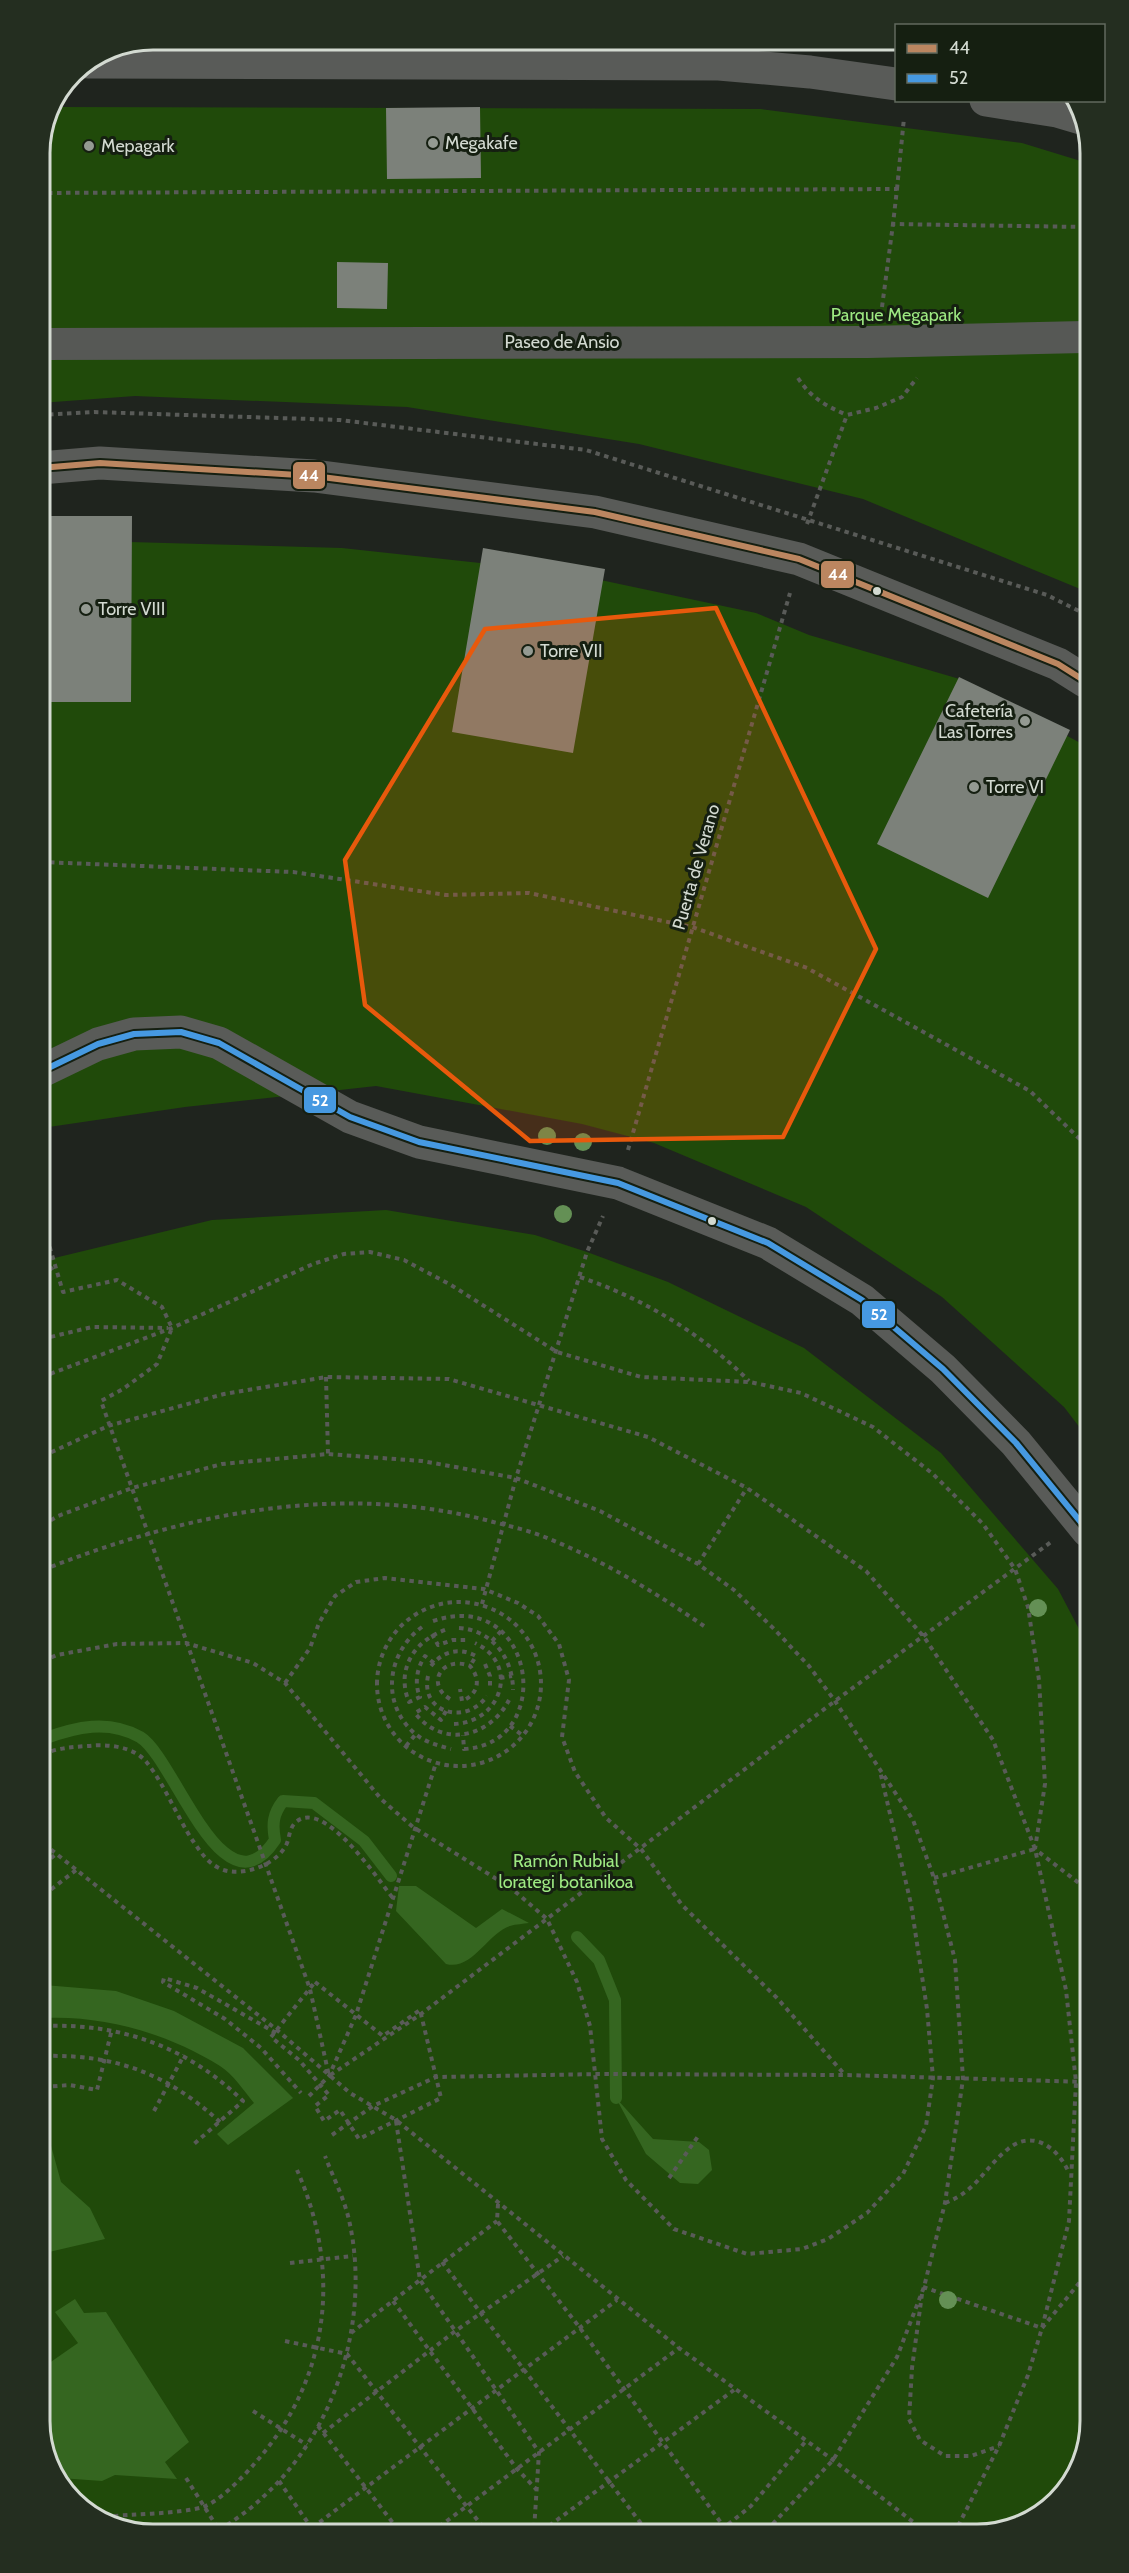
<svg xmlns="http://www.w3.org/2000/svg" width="1129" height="2573" viewBox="0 0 1129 2573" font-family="Cabin,sans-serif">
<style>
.green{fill:#204a0a}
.water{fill:#356620}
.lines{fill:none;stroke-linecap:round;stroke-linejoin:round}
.stream{stroke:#356620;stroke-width:12}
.building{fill:#7c817a}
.path{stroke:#595b58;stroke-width:4;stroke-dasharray:4.5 4.5;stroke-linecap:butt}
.street{stroke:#565855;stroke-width:32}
.secondary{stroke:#595b58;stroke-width:33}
.bus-1-casing{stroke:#151f11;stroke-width:10}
.bus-2-casing{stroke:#151f11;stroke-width:10}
.bus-1{stroke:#bb8660;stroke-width:6}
.bus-2{stroke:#4699e1;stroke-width:6}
.tree{fill:#649055}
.marked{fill:#e8590c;fill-opacity:0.2;stroke:#e8590c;stroke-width:4.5;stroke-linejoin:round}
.poi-dot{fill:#949a92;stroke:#151f11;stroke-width:2}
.bus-dot{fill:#d3dad1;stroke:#151f11;stroke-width:2}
.labels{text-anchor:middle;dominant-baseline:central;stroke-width:6;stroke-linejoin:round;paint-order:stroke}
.poi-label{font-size:18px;fill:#d3dad1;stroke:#151f11;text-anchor:start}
.park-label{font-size:18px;fill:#9de882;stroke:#151f11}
.street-label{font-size:18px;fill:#d3dad1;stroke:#151f11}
.rim{fill:none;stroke:#d3dad1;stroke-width:3}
.line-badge{stroke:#151f11;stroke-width:2}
.badge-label{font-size:16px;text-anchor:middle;font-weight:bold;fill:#fff}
</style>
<rect width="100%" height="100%" fill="#1f241e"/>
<!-- green -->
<path class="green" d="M56 107 761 109 1022 143 1084 162 1085 591 863 499 639 444 407 407 135 396 40 403 39 145Z
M57 540 342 548 563 572 756 613 809 635 963 680 1086 746 1087 1437 1064 1407 942 1297 806 1207 654 1143 582 1124 376 1086 185 1107 42 1128 40 541Z
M386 1210 535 1235 587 1252 668 1282 804 1348 941 1453 1058 1589 1088 1646 1090 2421 1067 2489 1013 2528 145 2534 84 2511 45 2457 42 1261 212 1220Z"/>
<!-- water -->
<path class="water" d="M399 1886H416L476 1928 502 1909 529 1923C523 1924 516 1924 510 1926 488 1933 472 1971 446 1964L396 1911Z
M44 1985 116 1991 174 2011 243 2048 293 2098 228 2145 217 2134 254 2103C244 2091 233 2074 220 2066 169 2034 104 2015 44 2018Z
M616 2098 653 2139 699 2142 709 2150 712 2170 698 2184 680 2183 646 2154Z
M44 2120 61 2182 90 2208 105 2239 49 2252 45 2235Z
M75 2299 84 2313 106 2312 189 2442 165 2462 177 2479 115 2475 102 2481 60 2478 45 2457V2366L78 2343 55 2312Z"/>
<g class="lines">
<!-- stream -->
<path class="stream" d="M43 1739C76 1727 108 1719 140 1737 175 1758 223 1919 275 1840 272 1824 273 1814 283 1801L314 1803 364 1841 391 1876
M577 1937 599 1960 615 2000 616 2098"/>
</g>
<!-- building -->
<path class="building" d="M480 107 481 178 387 179 386 108Z
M337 262 388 263 387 309 337 308Z
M40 516H132L131 702H41Z
M483 548 605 569 573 753 452 732Z
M959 677 1070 730 988 898 877 844Z"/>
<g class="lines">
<!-- path -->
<path class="path" d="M897 189 904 118
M39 193 897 189 893 224 1084 227
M882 307 893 224
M798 378C811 398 826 406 847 415
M40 415 94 412 340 420 586 450 1047 595 1085 614
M807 524 847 415 876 408 902 397 917 378
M41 862 293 872 446 895 529 893 692 927 807 968 947 1045 1030 1091 1087 1146
M628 1150 790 593
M42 1221 63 1292 117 1280 162 1307 172 1328 157 1364 123 1389 101 1401 310 1989 329 2076 421 2014 835 1701 1051 1542
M42 1275 55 1266
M580 1277C644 1299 701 1333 749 1381
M42 1339 92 1327 168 1328
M42 1377 172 1328 313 1264 344 1254 370 1252 404 1260 451 1285 557 1352 641 1377 750 1382 801 1393 873 1427 933 1474 983 1524 1015 1569 1028 1607 1039 1680 1045 1784 1035 1849 1089 1891
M326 1377 328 1454
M43 1456 108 1426 224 1394 326 1377 449 1379 648 1437 747 1488 866 1571 924 1637 993 1740 1035 1849 1066 1990 1076 2082 1069 2221 1042 2328 1028 2375 999 2446 957 2528
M43 1525 58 1516 132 1488 222 1464 328 1454 422 1461 516 1478 600 1511 698 1564 734 1590 774 1629 809 1666 835 1701 913 1820 934 1878 955 1960 963 2079 945 2203 924 2287 897 2357 833 2460 767 2530
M698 1564 747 1488
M43 1570C184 1514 336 1482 486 1520 504 1525 524 1529 542 1536 601 1559 653 1591 704 1626
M377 1684a82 82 0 1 1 164 0a82 82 0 1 1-164 0Z
M482 1604 516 1478 587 1252 603 1216
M433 1621C535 1586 558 1744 464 1749L463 1735
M422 1627C388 1652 380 1701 413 1732 424 1742 437 1745 451 1749
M459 1628C492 1630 513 1658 513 1690
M432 1634 438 1645 453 1640H467
M492 1641 501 1631
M43 1661 57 1655 117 1644 186 1643 253 1663 285 1683 382 1800 413 1827 511 1888 547 1919 577 1982 590 2026 602 2139 626 2180 674 2229 747 2254 802 2249 828 2239 867 2213 903 2174 926 2126 933 2078 927 2009 911 1904 880 1771
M434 1663 425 1656C417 1668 414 1683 420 1697L409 1702C395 1668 416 1639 448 1629
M485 1664 490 1676V1686
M431 1666C443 1651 459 1647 476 1656L470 1666
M428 1676C420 1713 466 1726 487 1696
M500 1678 512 1676
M285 1683 310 1648 319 1623 335 1596 356 1582 385 1578 484 1589 518 1603 538 1616 559 1644 569 1680 562 1737 575 1772 606 1818 641 1849 682 1905 777 1998 845 2075
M450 1699C425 1684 442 1655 470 1666 481 1679 479 1694 462 1701L460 1689
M446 1711 441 1720 425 1707 415 1713C443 1749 490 1737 509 1700
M454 1724C502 1722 520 1664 475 1643
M510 1726 522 1735
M406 1746 416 1734
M43 1754C58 1748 72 1747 88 1746 104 1744 127 1746 140 1756 157 1768 179 1821 193 1841 200 1851 206 1861 217 1867 237 1879 273 1867 285 1847 290 1840 288 1829 296 1822 324 1798 377 1878 392 1897
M44 1844 277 2030 350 2093 396 2120 679 2348 833 2460 921 2528
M44 1864 56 1854
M934 1878 1035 1849
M44 1895 76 1870
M315 1982 383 2036 420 2010 441 2098 359 2139 340 2110 324 2121 315 2106 329 2095 299 2060 271 2037Z
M44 2026C121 2023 188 2047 243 2101L194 2144
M276 2033 197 1988 164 1978 163 1982 225 2019 261 2048 301 2093
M44 2056C115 2054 168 2074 220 2122
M44 2087 70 2085 97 2090 112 2029
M309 2096 329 2076 356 2015 436 1763
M154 2111 184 2055
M396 2121 420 2280 539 2452 534 2531
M332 2135 373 2106 436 2077 599 2074 845 2075 1089 2082
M669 2178 699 2135
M945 2203C977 2191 984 2168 1008 2149 1033 2128 1059 2149 1069 2173
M498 2204 497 2221 580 2328 724 2527
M442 2262 646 2530
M290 2263 353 2256
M923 2287 1042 2328 1090 2270
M922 2294 912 2368 909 2419 920 2440 945 2456H971L999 2446
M393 2301 517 2469 536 2489
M351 2333 497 2221
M285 2341 347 2354 486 2531
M253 2411 307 2445
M318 2426 400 2532
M323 2433 454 2332 563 2256
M186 2478 221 2533
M279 2481 315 2533
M82 2508 92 2507 103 2517C129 2514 179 2514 203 2507 220 2501 243 2477 255 2463 330 2379 342 2271 297 2170
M220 2530C234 2520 250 2510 263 2497 337 2430 371 2317 349 2220 344 2198 333 2177 325 2156
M721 2530 751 2506 806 2441
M542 2531 734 2390
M432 2532 679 2348
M305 2533 617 2300"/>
<!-- street -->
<path class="street" d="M40 344 868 342 1084 337"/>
<!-- secondary -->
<path class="secondary" d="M88 62 719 64 810 72 896 84
M986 100 1057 111 1084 119
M40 468 100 463 314 476 595 512 799 559 1058 664 1085 681
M42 1071 98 1044 134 1034 181 1032 219 1043 350 1117 419 1142 618 1183 768 1243 862 1300 943 1369 1016 1443 1088 1531"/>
<!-- bus-1 casing -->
<g class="bus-1-casing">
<path id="bus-1" d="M40 468 100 463 314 476 595 512 799 559 1058 664 1085 681"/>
</g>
<!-- bus-2 casing -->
<g class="bus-2-casing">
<path id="bus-2" d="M42 1071 98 1044 134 1034 181 1032 219 1043 350 1117 419 1142 618 1183 768 1243 862 1300 943 1369 1016 1443 1088 1531"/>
</g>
<!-- bus-1 -->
<use href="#bus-1" class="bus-1"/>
<!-- bus-2 -->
<use href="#bus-2" class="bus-2"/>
</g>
<!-- trees -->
<g class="tree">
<circle cx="547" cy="1136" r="9"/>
<circle cx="583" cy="1142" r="9"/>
<circle cx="563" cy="1214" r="9"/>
<circle cx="1038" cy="1608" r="9"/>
<circle cx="948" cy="2300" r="9"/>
</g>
<!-- marked area -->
<path class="marked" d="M716 608 876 949 783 1137 530 1141 365 1005 345 860 485 629Z"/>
<!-- markers -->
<g class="poi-dot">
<circle cx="433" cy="143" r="6"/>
<circle cx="89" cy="146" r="6"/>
<circle cx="86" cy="609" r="6"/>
<circle cx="528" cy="651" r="6"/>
<circle cx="1025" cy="721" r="6"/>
<circle cx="974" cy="787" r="6"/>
</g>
<g class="bus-dot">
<circle cx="877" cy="591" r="5"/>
<circle cx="712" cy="1221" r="5"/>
</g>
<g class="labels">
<!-- poi labels -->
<g class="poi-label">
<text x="445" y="143">Megakafe</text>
<text x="101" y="146">Mepagark</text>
<text x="98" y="609">Torre VIII</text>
<text x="540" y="651">Torre VII</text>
<text x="1013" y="711" text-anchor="end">Cafetería<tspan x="1013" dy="21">Las Torres</tspan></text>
<text x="986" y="787">Torre VI</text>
</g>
<!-- park labels -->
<g class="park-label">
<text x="896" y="315">Parque Megapark</text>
<text x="566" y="1861">Ramón Rubial<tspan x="566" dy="21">lorategi botanikoa</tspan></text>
</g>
<!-- street labels -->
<g class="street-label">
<text x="562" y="342">Paseo de Ansio</text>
<text transform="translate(696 867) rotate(-74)">Puerta de Verano</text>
</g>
</g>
<!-- crop -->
<path d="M0 0H1129V2573H0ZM153 50H977A103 103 0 0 1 1080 153V2421A103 103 0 0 1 977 2524H153A103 103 0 0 1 50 2421V153A103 103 0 0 1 153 50Z" fill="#242e20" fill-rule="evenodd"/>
<path class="rim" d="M153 50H977A103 103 0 0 1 1080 153V2421A103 103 0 0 1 977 2524H153A103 103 0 0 1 50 2421V153A103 103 0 0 1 153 50Z"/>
<g class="line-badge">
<rect x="292" y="461" width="34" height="29" rx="6" fill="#bb8660"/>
<rect x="820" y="560" width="35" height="29" rx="6" fill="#bb8660"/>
<rect x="303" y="1086" width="34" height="28" rx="6" fill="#4699e1"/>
<rect x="861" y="1300" width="35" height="29" rx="6" fill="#4699e1"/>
</g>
<g class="badge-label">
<text x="309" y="481">44</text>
<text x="838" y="580">44</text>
<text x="320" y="1106">52</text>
<text x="879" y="1320">52</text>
</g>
<!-- legend -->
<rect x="895" y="24" width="210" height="78" fill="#151f11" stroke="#616a5e" stroke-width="1.5"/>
<rect x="907" y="44" width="30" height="9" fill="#bb8660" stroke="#616a5e" stroke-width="1.5"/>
<text x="949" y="54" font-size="18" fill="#d3dad1">44</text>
<rect x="907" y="74" width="30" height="9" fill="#4699e1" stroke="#616a5e" stroke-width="1.5"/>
<text x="949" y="84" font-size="18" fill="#d3dad1">52</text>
</svg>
